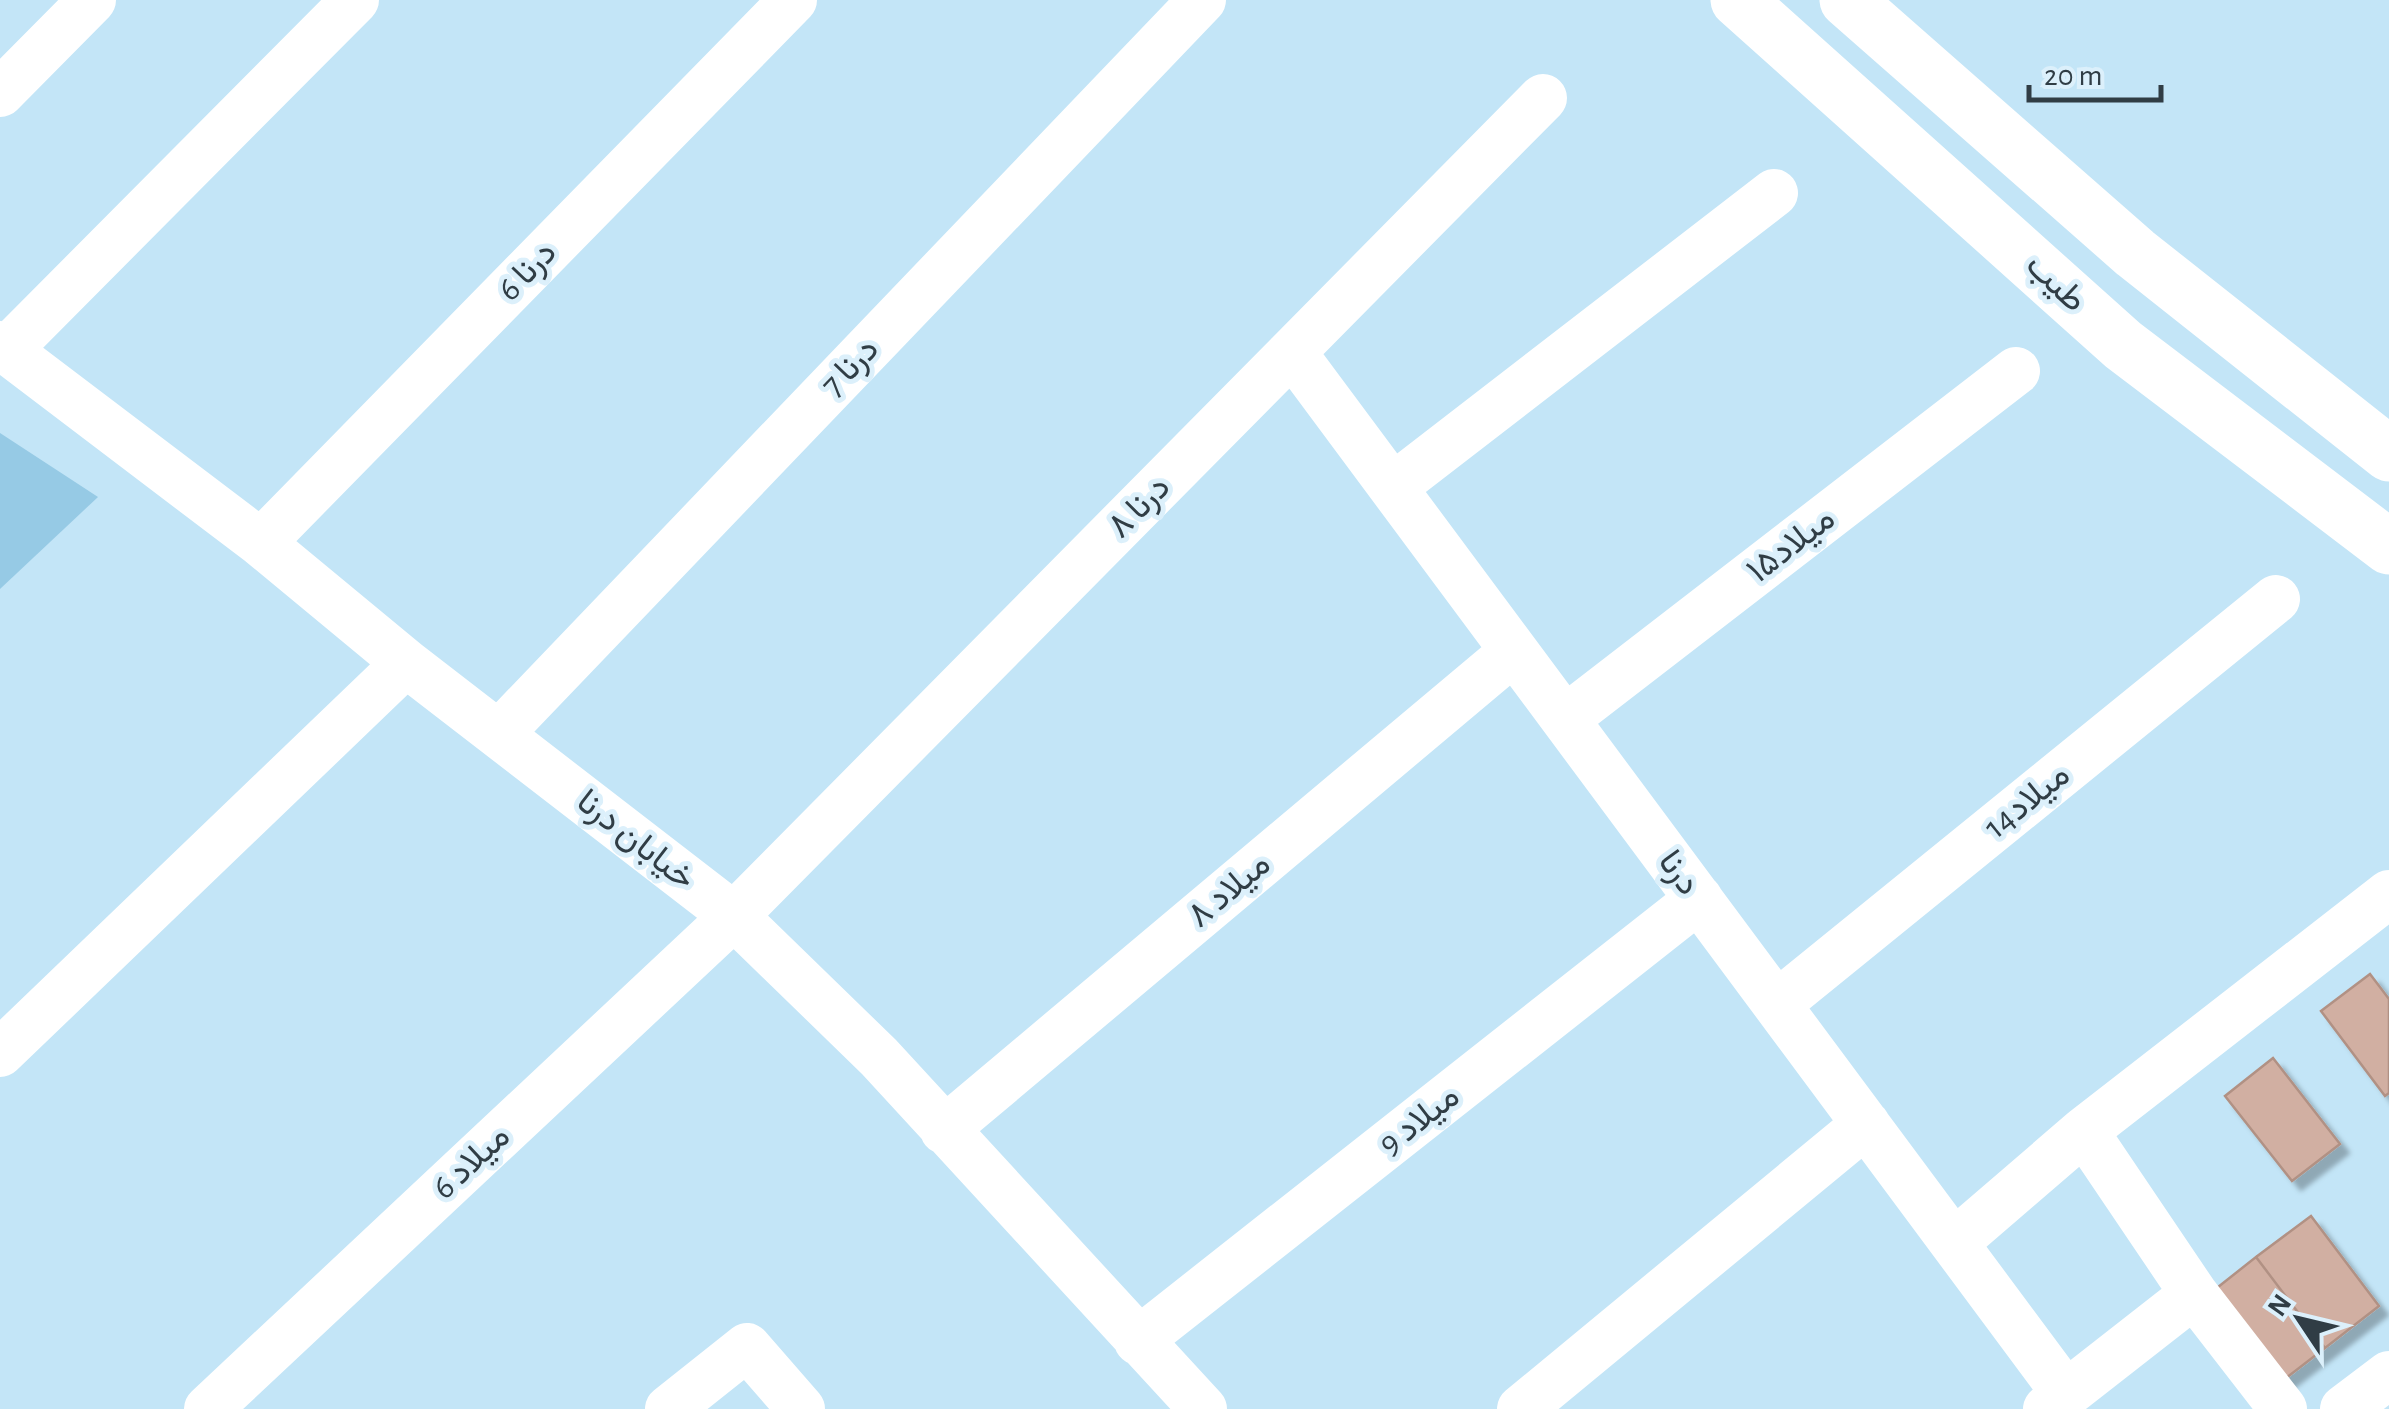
<svg xmlns="http://www.w3.org/2000/svg" width="2389" height="1409" viewBox="0 0 2389 1409" font-family="'Alegreya Sans',Vazirmatn,sans-serif">
<style>
.pitch{fill:#96cae5}
.building{fill:#d1afa2;stroke:#b19184;stroke-width:2.5;filter:url(#shadow)}
.lines{fill:none;stroke-linecap:round;stroke-linejoin:round}
.street{stroke:#fff;stroke-width:48}
.secondary{stroke:#fff;stroke-width:55}
.labels{text-anchor:middle;dominant-baseline:central;stroke-width:10;stroke-linejoin:round;paint-order:stroke}
.street-label{font-size:35px;fill:#303d45;stroke:#dcf0fb}
</style>
<defs>
<filter id="shadow"><feDropShadow dx="9" dy="9" stdDeviation="2.5" flood-color="#0004"/></filter>
</defs>
<rect width="100%" height="100%" fill="#c3e5f7"/>
<!-- pitch -->
<path class="pitch" d="M0 433 98 497 0 589Z"/>
<!-- building -->
<path class="building" d="M2370 974 2389 999V1093L2385 1096 2321 1011Z
M2273 1058 2340 1144 2292 1181 2225 1096Z
M2311 1216 2379 1306 2325 1348 2256 1257Z
M2256 1257 2325 1348 2277 1385 2208 1295Z"/>
<g class="lines">
<!-- street -->
<path class="street" d="M0 93 92 0
M0 345 261 543 406 663 734 916 879 1057 1203 1409
M7 350 355 0
M1292 352 2066 1394
M1393 487 1774 193
M261 543 793 0
M1565 719 2016 371
M499 734 1202 0
M1777 1004 2276 599
M0 1053 406 663
M944 1130 1514 651
M2084 1131 2194 1294 2283 1409
M1954 1243 2084 1131 2389 894
M1138 1341 1699 899
M208 1409 734 916 1543 98
M669 1409 747 1347 801 1409
M1521 1409 1866 1124
M2047 1409 2194 1294
M2344 1409 2389 1375"/>
<!-- secondary -->
<path class="secondary" d="M1738 0 2123 345 2389 547
M1847 0 2135 253 2389 454"/>
</g>
<g class="labels">
<!-- street labels -->
<g class="street-label">
<text transform="translate(527 271) rotate(-46)">درنا 6</text>
<text transform="translate(2056 283) rotate(43)">طیب</text>
<text transform="translate(850 367) rotate(-46)">درنا 7</text>
<text transform="translate(1139 507) rotate(-45)">درنا ۸</text>
<text transform="translate(1791 545) rotate(-38)">میلاد۱۵</text>
<text transform="translate(2027 801) rotate(-39)">میلاد14</text>
<text transform="translate(636 840) rotate(38)">خیابان درنا</text>
<text transform="translate(1679 873) rotate(54)">درنا</text>
<text transform="translate(1229 890) rotate(-40)">میلاد ۸</text>
<text transform="translate(1419 1120) rotate(-38)">میلاد 9</text>
<text transform="translate(471 1162) rotate(-43)">میلاد 6</text>
</g>
</g>
<!-- north arrow -->
<g transform="translate(2299 1319) rotate(305)" stroke="#dcf0fb" stroke-width="8" paint-order="stroke">
<path d="M0-8L18 38L0 25L-18 38Z" fill="#303d45"/>
<text y="-15" font-size="28" font-weight="bold" text-anchor="middle" fill="#303d45">N</text>
</g>
<!-- scale -->
<path d="M2029 85v15h132v-15" fill="none" stroke="#303d45" stroke-width="5"/>
<text x="2044" y="85" font-size="30" fill="#303d45" stroke="#dcf0fb" stroke-width="8" paint-order="stroke">20 m</text>
</svg>
